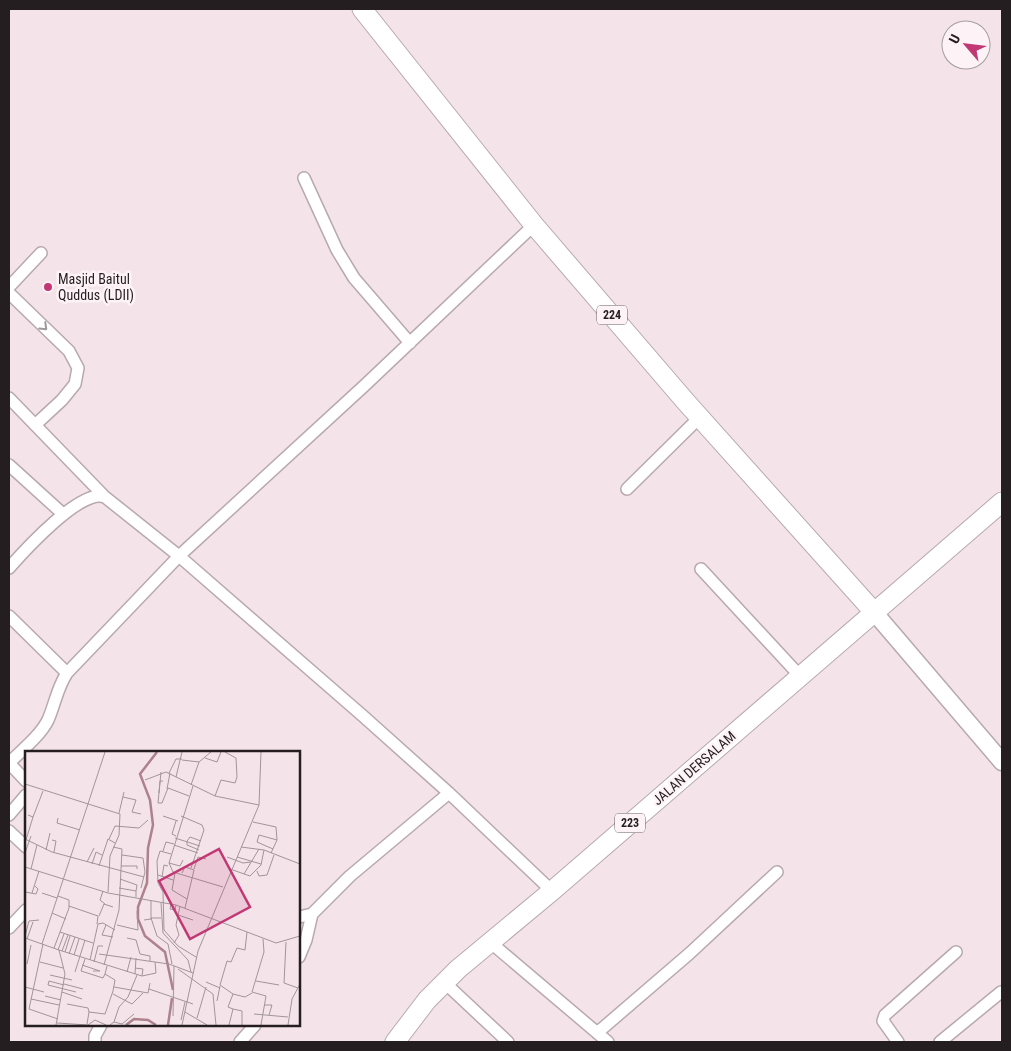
<svg xmlns="http://www.w3.org/2000/svg" width="1011" height="1051" viewBox="0 0 1011 1051" font-family="'Roboto Condensed',sans-serif">
<style>
.lines{fill:none;stroke-linecap:round;stroke-linejoin:round}
.minor-casing{stroke:#b8a9ad;stroke-width:14}
.secondary-casing{stroke:#b8a9ad;stroke-width:19}
.primary-casing{stroke:#b8a9ad;stroke-width:21}
.minor{stroke:#fff;stroke-width:11}
.secondary{stroke:#fff;stroke-width:16}
.primary{stroke:#fff;stroke-width:19}
.oneway{stroke:#9c9a9b}
.poi-dot{fill:#c13874;stroke:#fdf3f6;stroke-width:2}
.labels{text-anchor:middle;dominant-baseline:central;stroke-width:5;stroke-linejoin:round;paint-order:stroke}
.shield{fill:#fdf3f6;stroke:#655e60;stroke-width:1}
.shield-label{font-size:12px;font-weight:bold;fill:#241e20}
.poi-label{font-size:14px;fill:#241e20;stroke:#fdf3f6;text-anchor:start}
.street-label{font-size:14px;fill:#241e20;stroke:#fdf3f6}
.inset-river{fill:none;stroke:#ae818f;stroke-width:2.5}
.inset-road{fill:none;stroke:#a19599;stroke-width:1}
.view{fill:#c13874;fill-opacity:0.15;stroke:#c13874;stroke-width:2.5}
.inset-edge{fill:none;stroke:#241e20;stroke-width:2.5}
</style>
<rect width="100%" height="100%" fill="#f4e4e9"/>
<g class="lines">
<!-- minor casing -->
<g class="minor-casing">
<path id="minor" d="M304 178 337 250 354 278 410 343
M9 287 41 253
M9 293 69 351 78 368 75 384 62 400 35 425
M9 398 103 495
M9 465 63 514
M627 489 700 417
M9 568C24 551 82 487 105 497L179 556 363 716 449 793 552 891
M701 569 800 676
M9 616 67 673
M9 763C22 750 40 736 48 720 55 704 57 688 67 673L179 556 364 386 534 225
M9 763 26 781
M9 815 26 795
M9 831 26 847
M299 917 312 914 350 876 449 793
M9 928 26 910
M490 942 608 1042
M299 957 306 940 312 914
M444 982 508 1042
M597 1033 690 953 777 872
M95 1042V1036L101 1025
M240 1042 255 1025
M898 1042 883 1021 885 1015 956 952
M940 1042 1001 992"/>
</g>
<!-- secondary casing -->
<g class="secondary-casing">
<path id="secondary" d="M874 612 1002 762"/>
</g>
<!-- primary casing -->
<g class="primary-casing">
<path id="primary" d="M362 9 534 225 686 402 874 612
M395 1042 427 1000 458 969 552 891 1002 502"/>
</g>
<!-- minor -->
<use href="#minor" class="minor"/>
<!-- secondary -->
<use href="#secondary" class="secondary"/>
<!-- primary -->
<use href="#primary" class="primary"/>
</g>
<!-- one-way arrows -->
<defs><path id="oneway-chevron" d="M-2-3.5L2.5 0L-2 3.5" fill="none" stroke-width="1.6" stroke-linecap="round" stroke-linejoin="round" transform="scale(1.25)"/></defs>
<use class="oneway" href="#oneway-chevron" transform="translate(44 327) rotate(44)"/>
<!-- markers -->
<circle class="poi-dot" cx="48" cy="287" r="5"/>
<g class="labels">
<!-- shield labels -->
<g class="shield">
<rect x="597" y="305.5" width="30" height="19" rx="4"/>
<rect x="615" y="813.5" width="30" height="19" rx="4"/>
</g>
<g class="shield-label">
<text x="612" y="315">224</text>
<text x="630" y="823">223</text>
</g>
<!-- poi labels -->
<g class="poi-label">
<text x="58" y="279">Masjid Baitul<tspan x="58" dy="16">Quddus (LDII)</tspan></text>
</g>
<!-- street labels -->
<g class="street-label">
<text transform="translate(694 768) rotate(-41)">JALAN DERSALAM</text>
</g>
</g>
<!-- overview -->
<g transform="translate(25 751)">
<rect width="275" height="275" fill="#f4e4e9"/>
<path class="inset-river" d="M132 1 115 23 125 49 128 74 123 97 122 132 113 156V168L120 185 140 201 148 239M101 274 109 268 123 269 131 274M143 274 147 247"/>
<path class="inset-road" d="M180 7 192 11 196 1M157 9 174 11M144 22 151 8H157M151 26 157 1M120 29 141 21 190 45 234 54M0 33 95 63 94 84 85 105 83 141M166 34 174 11 186 1M142 38 145 22M134 42 135 30H138M190 45 196 29 210 32 212 26 211 7 200 1M98 46 111 49 107 61 116 63M133 52H137L143 37 164 45M133 52 136 21M94 62 99 41M138 65 153 70M156 65 177 74 179 79 166 117M8 66 18 40M33 67 32 72 55 79M228 71 251 76 252 89 246 102M151 85 147 83 151 70M150 87 175 95M0 88 27 101 119 126M84 88 90 75 114 77 123 69M1 89 8 66 3 64M27 89 31 90 29 101M149 94 173 102M216 96 239 99M248 98 232 91 234 84 252 89M21 99 25 82M174 99 162 94V90L165 86 176 90M138 100 141 91 149 93M0 102 6 85M146 103 135 100 132 110 133 132 138 141 139 179 153 195 171 206M97 104 118 107 120 121 116 137M202 106 218 112 226 111M212 106 236 113M62 111 69 97M144 112 168 35M144 112 148 121 198 136M144 112 155 115 158 109M67 113 71 101 77 104M74 115 83 88 90 92M96 115H112V118M0 116 83 142 151 154 251 192 275 185M6 118 12 94M169 118 173 106 181 108M205 118 225 125 236 114 239 99 275 113M232 120 234 125 242 124 249 104M150 122 147 139 162 148M157 122 160 116 169 119 160 157M219 123 234 98M133 124 148 129M137 126 139 114 143 115M95 128 112 134 111 140M94 137 111 140V146M78 140 75 149 80 153M0 141 11 143 13 138 10 135M7 142 14 120M17 142 32 147M136 152 138 182 163 209 166 221M146 153 145 158 150 159 151 154M44 155 73 165 72 173M27 162 41 168M153 164 168 169M74 165 79 153 88 156M136 167H126L132 185 143 193M119 169 126 168V150M81 174 77 184 88 186M92 174 113 179 112 160M35 181 68 192M0 185 4 170 14 169M0 187 17 193M102 187 111 189 115 203 125 205V210M2 188 8 171M261 191 259 232 273 237M149 192 154 184 151 174 155 155M18 193 4 258 33 268M143 193 147 213M29 197 44 157V149L33 145M33 199 39 183M34 199 117 225 131 222 130 211M37 200 43 184M40 201 45 185M44 203 50 186M74 203 144 213 168 222M49 204 54 188M60 208 56 220 78 227 80 223M65 209 73 173 78 172 90 179M15 211 38 217M69 211 73 195H78M2 213 6 194M57 214 75 220H68M79 214 94 159 97 98 88 96M110 217 118 218 117 225M153 218 188 243 191 274M50 221 60 189M102 221 106 206M110 223 111 207M25 224 47 229M24 230 23 234 51 241M24 230 39 234M231 230 254 234M181 231 195 237M39 233 58 238M0 236 19 241M89 236 123 242 125 232M124 238 168 253M37 241 57 248M88 243 107 253 118 242M208 243 195 234 202 210 206 211 212 197 220 199 222 181M20 245 36 249M6 248 34 254M192 250 195 235M42 253 63 257 64 261M239 254H247L244 264M208 258 203 256 208 243 220 246 227 242M160 261 182 274M229 263 263 266M148 265 149 215M172 267 181 236M156 269 160 251M89 271 97 273 109 263M32 272 63 274 70 269 81 274M62 273 64 261 80 263 88 240 90 229 80 223 82 215M31 274 40 223 34 199 17 193 80 1M85 274 89 271 94 256 103 246 112 224M157 274 173 200 234 54 236 1M204 274 208 258 217 260V274M236 274 241 245 227 241 239 201 238 188M263 274 267 248 275 233"/>
<path class="view" d="M194 98 225 156 165 188 134 130Z"/>
<rect width="275" height="275" class="inset-edge"/>
</g>
<!-- border -->
<rect width="1011" height="1051" fill="none" stroke="#241e20" stroke-width="20"/>
<!-- north arrow -->
<g transform="translate(966 45) rotate(298)"><circle r="24" fill="#fdf3f6" stroke="#a69ea0"/>
<path d="M0-4L9 19L0 12L-9 19Z" fill="#c13874"/>
<text y="-8" font-size="14" font-weight="bold" text-anchor="middle" fill="#241e20">U</text>
</g>
</svg>
